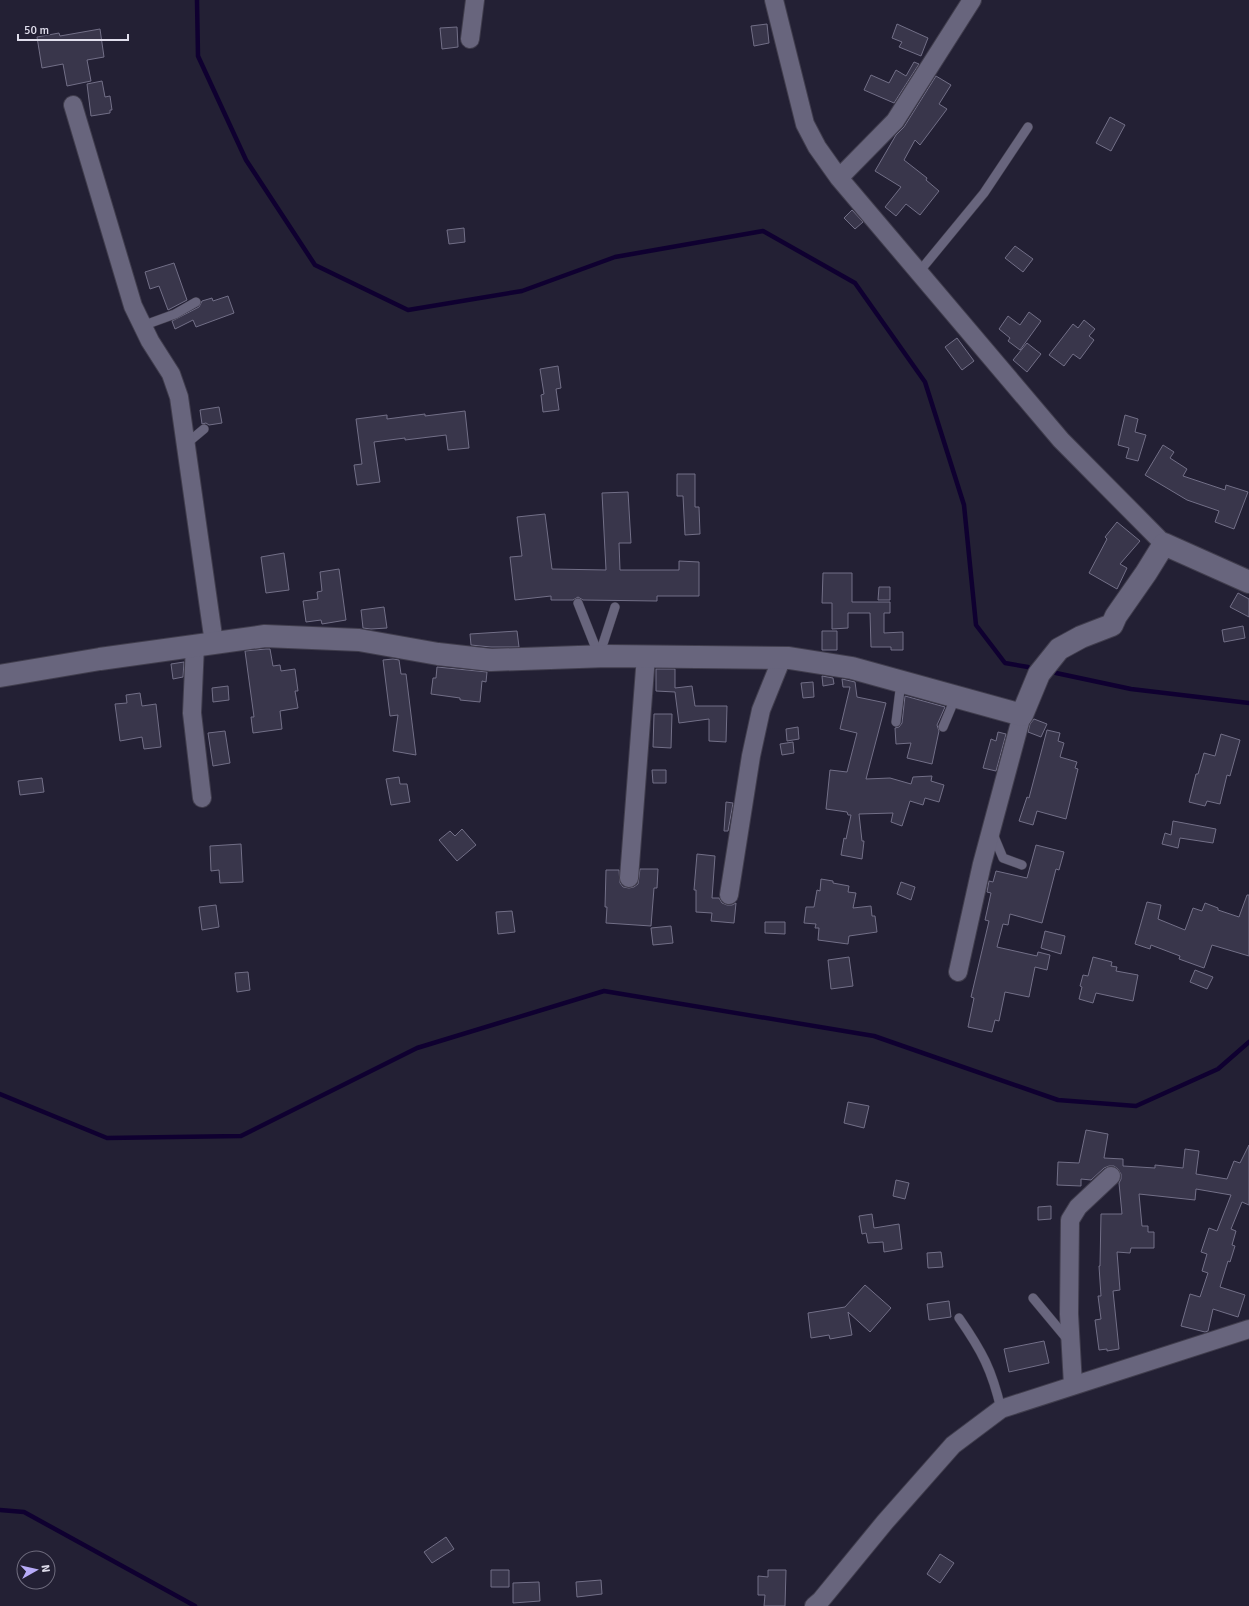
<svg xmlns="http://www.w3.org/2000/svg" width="1249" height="1606" viewBox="0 0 1249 1606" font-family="Signika,sans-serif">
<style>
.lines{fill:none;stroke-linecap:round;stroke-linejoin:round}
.stream{stroke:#0f0030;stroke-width:4.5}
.building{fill:#39364b;stroke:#726f87}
.service-casing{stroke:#403d4d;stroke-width:10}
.minor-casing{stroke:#403d4d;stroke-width:20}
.tertiary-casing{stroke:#403d4d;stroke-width:24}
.service{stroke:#68657d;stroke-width:9}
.minor{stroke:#68657d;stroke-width:18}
.tertiary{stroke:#68657d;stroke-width:22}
</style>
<rect width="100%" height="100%" fill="#232034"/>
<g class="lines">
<!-- stream -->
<path class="stream" d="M197 0 198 56 246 160 315 265 408 310 522 291 615 257 763 231 855 283 925 382 964 505 976 625 1005 663 1028 667
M1056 673 1131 689 1249 703
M0 1094 107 1138 241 1136 417 1048 604 991 874 1036 1058 1100 1136 1106 1218 1069 1249 1042
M0 1510 24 1512 195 1606"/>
</g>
<!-- building -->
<path class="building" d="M767 24 769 43 754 46 751 26Z
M897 24 928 38 921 56 899 47 902 42 892 38Z
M457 27 458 47 442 49 440 28Z
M100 29 104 57 87 60 91 81 67 86 63 64 42 68 37 37 59 33 60 36Z
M914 62 919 64 894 103 864 90 871 75 889 83 896 70 906 76Z
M936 76 951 85 939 104 947 109 920 145 915 140 904 160 927 178 926 180 939 191 920 215 906 204 896 216 885 207 901 187 875 171 896 135 904 127Z
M102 81 105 97 110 96 112 110H110V113L91 116 87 84Z
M1110 117 1125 125 1111 151 1096 143Z
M852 210 863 222 855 229 844 218Z
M464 228 465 242 449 244 447 230Z
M1015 246 1033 259 1023 272 1005 258Z
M174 263 187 300 168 310 159 286 150 289 145 272Z
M228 296 234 313 196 327 193 320 175 329 172 321 199 307 202 301 212 298 213 301Z
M1029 312 1041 321 1020 350 1008 341 1010 338 999 329 1008 316 1020 325Z
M1084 320 1095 329 1089 336 1094 340 1080 359 1073 354 1064 366 1049 355 1073 324 1078 328Z
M957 338 974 361 962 370 945 347Z
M1027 343 1041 354 1027 372 1013 360Z
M558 366 561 388 556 389 559 410 543 412 541 395 544 394 540 369Z
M219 407 222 423 209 425 206 423 202 424 200 410Z
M465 411 469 448 448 450 446 435 405 440V438L374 442 380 482 357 485 354 465 362 464 356 419 387 415V419L425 414V416Z
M1125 415 1138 419 1135 432 1146 435 1138 461 1126 458 1129 448 1118 445Z
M1163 445 1174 452 1170 458 1187 469 1183 476 1225 490 1226 485 1248 492 1234 529 1215 522 1219 511 1187 500 1145 475Z
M677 474H695V507H699L700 534 685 535 683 496H677Z
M628 492 631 543H619L620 570H679V561L699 562V596H657V601L583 600 578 597 573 600H551V596L515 600 510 557 522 556 517 517 545 514 552 569 606 570 602 493Z
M1117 522 1140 541 1120 564 1127 568 1117 589 1089 573 1107 539 1105 537Z
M284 553 289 590 266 593 261 557Z
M339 569 346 620 322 624 321 620 306 622 303 601 318 599 317 592 322 591 320 572Z
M823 573H852V602H890V613H884V633L903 632V650H891V647H871L870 613H848V628L832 629V603H822Z
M879 587H890V600H878Z
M1238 593 1249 599V617L1230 607Z
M384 607 387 628 371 629 363 628 361 610Z
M1243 626 1245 638 1224 642 1222 630Z
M517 631 519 647H491L471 645 470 634Z
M822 631H837V650H822Z
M266 649H270L273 666 280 665 281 671 295 669 298 691H295L298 708 280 711 282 729 253 733 251 717H254L245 651Z
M393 659 399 660 401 674H406L416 755 393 751 398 715 390 716 383 660Z
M184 662 183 677 173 679 171 664Z
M437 667 487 672 486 682 482 681 480 702 460 700V698L431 694 433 678H436Z
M656 669H675V688L692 686 695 706H727L726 742 709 741V719L679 723 675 692 656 691Z
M822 676 833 678 834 684 823 686Z
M842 679 855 682 857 697 886 703 866 779 890 778 911 784 913 777 932 776 931 781 944 785 939 802 925 798 923 805 910 801 902 826 891 822 893 813 859 814 862 841H864L862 859 841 855 844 838 846 839 851 815H848L847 812 826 809 830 770 847 772 857 733 840 729 850 687H843Z
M813 682 814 697 803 698 801 683Z
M228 686 229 700 213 702 212 688Z
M140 693 142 706 156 704 161 747 144 749 142 737 120 741 115 704 127 703 126 695Z
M905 696 945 707 937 725 939 731 932 764 907 758 911 743 896 744 895 728 899 727 902 723Z
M654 714H672L671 748 653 747Z
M1034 719 1047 724 1041 737 1028 732 1030 724Z
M798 727 799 739 787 741 786 729Z
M1047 730 1060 733 1058 741 1064 743 1060 757 1077 762 1075 768 1078 769 1066 819 1037 811 1033 825 1019 821 1027 797 1029 798Z
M225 731 230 763 213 766 208 733Z
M998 732 1006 734 996 771 983 768 991 739 996 741Z
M1221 734 1240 740 1230 776 1227 775 1220 804 1207 801 1205 806 1189 802 1196 774H1198L1204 753 1215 756Z
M793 742 794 753 782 755 780 744Z
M652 770H666V783H653Z
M399 777 400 784H407L410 802 391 805 386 779Z
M42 778 44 792 20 795 18 781Z
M726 802 733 803 728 831H724Z
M1173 821 1216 829 1213 843 1180 838 1178 848 1162 844 1165 833 1171 835Z
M462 829 476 845 457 861 439 840 450 831 455 836Z
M241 844 243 882 220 883 219 870 211 871 210 846Z
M1036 845 1064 852 1059 870 1056 869 1042 923 1010 914 1008 925 1003 924 997 947 1037 956 1038 952 1050 955 1047 970 1035 967 1029 997 1005 992 999 1021 995 1020 992 1032 968 1027 974 998 971 997 989 921 985 920 991 893 987 892 989 881 993 882 996 871 1027 878Z
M697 854 715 856 712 898H719L722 903 727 905H732L736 903 734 923 711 921 712 913 696 912V890H694Z
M640 869H658L657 888H654L651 926 606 923 607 907H605L606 870H619L620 883 623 887 629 888 634 887 638 884Z
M821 879 833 881V883L849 886 848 892 856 893 853 908 871 906 872 916H875L877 932 849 936 848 944 818 940 819 928H815L816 924 804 923 806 907H814L817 890 820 891Z
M901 882 915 887 911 900 897 894Z
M1247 895H1249V956L1212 945 1204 968 1179 959 1180 956 1151 945 1150 949 1135 944 1147 902 1161 905 1158 919 1185 930 1193 908 1202 911 1205 903 1218 908V910L1239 917Z
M216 905 219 927 202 930 199 907Z
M512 911 515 932 498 934 496 912Z
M765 922H785V934L765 933Z
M671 926 673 943 653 945 651 928Z
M1045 931 1065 936 1061 954 1041 948Z
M849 957 853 986 831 989 828 960Z
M1093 957 1112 962 1111 966 1117 967 1116 971 1138 975 1133 1001 1096 993 1093 1003 1079 999 1082 987 1080 986 1083 975 1088 976Z
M1195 970 1213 977 1207 989 1190 982Z
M248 972 250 990 237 992 235 973Z
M848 1102 869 1106 864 1128 844 1123Z
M1086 1130 1108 1134 1104 1158 1123 1159V1166L1155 1168V1165L1183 1168 1185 1149 1199 1151 1196 1174 1227 1179 1234 1161 1240 1163 1249 1145V1205L1242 1202 1231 1229 1236 1231 1232 1245 1235 1246 1230 1262 1228 1261 1220 1287 1245 1295 1238 1317 1213 1309 1208 1331 1205 1332 1181 1326 1190 1294 1200 1297 1208 1273 1202 1271 1207 1254 1201 1252 1209 1228 1217 1231 1231 1195 1196 1189 1195 1200 1139 1194 1142 1226H1148V1232H1154V1248H1131L1130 1253 1117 1252 1120 1290 1113 1291 1119 1349 1107 1351V1349L1099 1350 1095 1320 1101 1319 1098 1296H1101L1099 1266H1100L1101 1214H1122L1119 1183 1121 1179V1174L1118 1169 1114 1166H1109L1104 1168 1091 1180 1081 1179V1186L1057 1185 1058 1162 1079 1163Z
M896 1180 909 1183 905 1199 893 1196Z
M1051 1206V1219L1038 1220V1207Z
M872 1214 874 1228 899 1224 902 1249 884 1252 883 1242 868 1243 866 1233 862 1234 859 1216Z
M941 1252 943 1267 928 1268 927 1253Z
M865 1285 891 1308 870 1332 848 1312 852 1335 830 1339 829 1335 811 1338 808 1313 845 1307Z
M949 1301 951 1317 929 1320 927 1304Z
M1044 1341 1049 1363 1009 1372 1004 1349Z
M446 1537 454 1549 432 1563 424 1552Z
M940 1554 954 1563 940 1583 927 1574Z
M491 1570H509V1587H491Z
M768 1570H786L785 1606H764L765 1595H758V1576L768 1577Z
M601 1580 602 1594 577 1597 576 1582Z
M539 1582 540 1601 513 1603V1583Z"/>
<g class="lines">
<!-- service casing -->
<g class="service-casing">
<path id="service" d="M919 272 984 193 1028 127
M142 326 175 314 196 302
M186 444 204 429
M578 603 599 656 615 607
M896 722 901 682
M943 727 956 696
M993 834 1003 858 1022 865
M1033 1298 1068 1340
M959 1318C982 1351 992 1370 1001 1409"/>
</g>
<!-- minor casing -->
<g class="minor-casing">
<path id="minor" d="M774 0 805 124 817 147 839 178 1061 440 1164 544
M470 39 475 0
M73 105 133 306 150 341 171 374 179 397 214 643
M839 178 895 121 972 0
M195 645 192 713 202 798
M629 878 646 656
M729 895 751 756 761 710 782 658
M958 972 982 864 1022 715
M1073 1385 1069 1314 1070 1220 1078 1207 1111 1176
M814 1606 821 1600 885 1522 953 1445 1001 1409 1249 1329"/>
</g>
<!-- tertiary casing -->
<g class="tertiary-casing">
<path id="tertiary" d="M0 676 100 659 265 636 359 640 438 654 491 660 607 656 789 658 852 668 1022 715 1039 674 1059 649 1081 637 1112 625 1116 616 1146 573 1164 544 1249 582"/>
</g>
<!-- service -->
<use href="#service" class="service"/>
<!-- minor -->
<use href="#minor" class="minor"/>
<!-- tertiary -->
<use href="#tertiary" class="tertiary"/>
</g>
<!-- north arrow -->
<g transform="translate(36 1570) rotate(82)"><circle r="19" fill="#232034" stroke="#6f6c7e"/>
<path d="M0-3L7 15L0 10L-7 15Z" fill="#b7abf8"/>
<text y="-6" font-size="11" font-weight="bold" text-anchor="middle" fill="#e0deec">N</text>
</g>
<!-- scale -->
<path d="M18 34v6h110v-6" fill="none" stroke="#e0deec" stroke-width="2"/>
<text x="24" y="34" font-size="12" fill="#e0deec" stroke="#232034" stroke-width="3" paint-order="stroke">50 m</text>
</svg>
